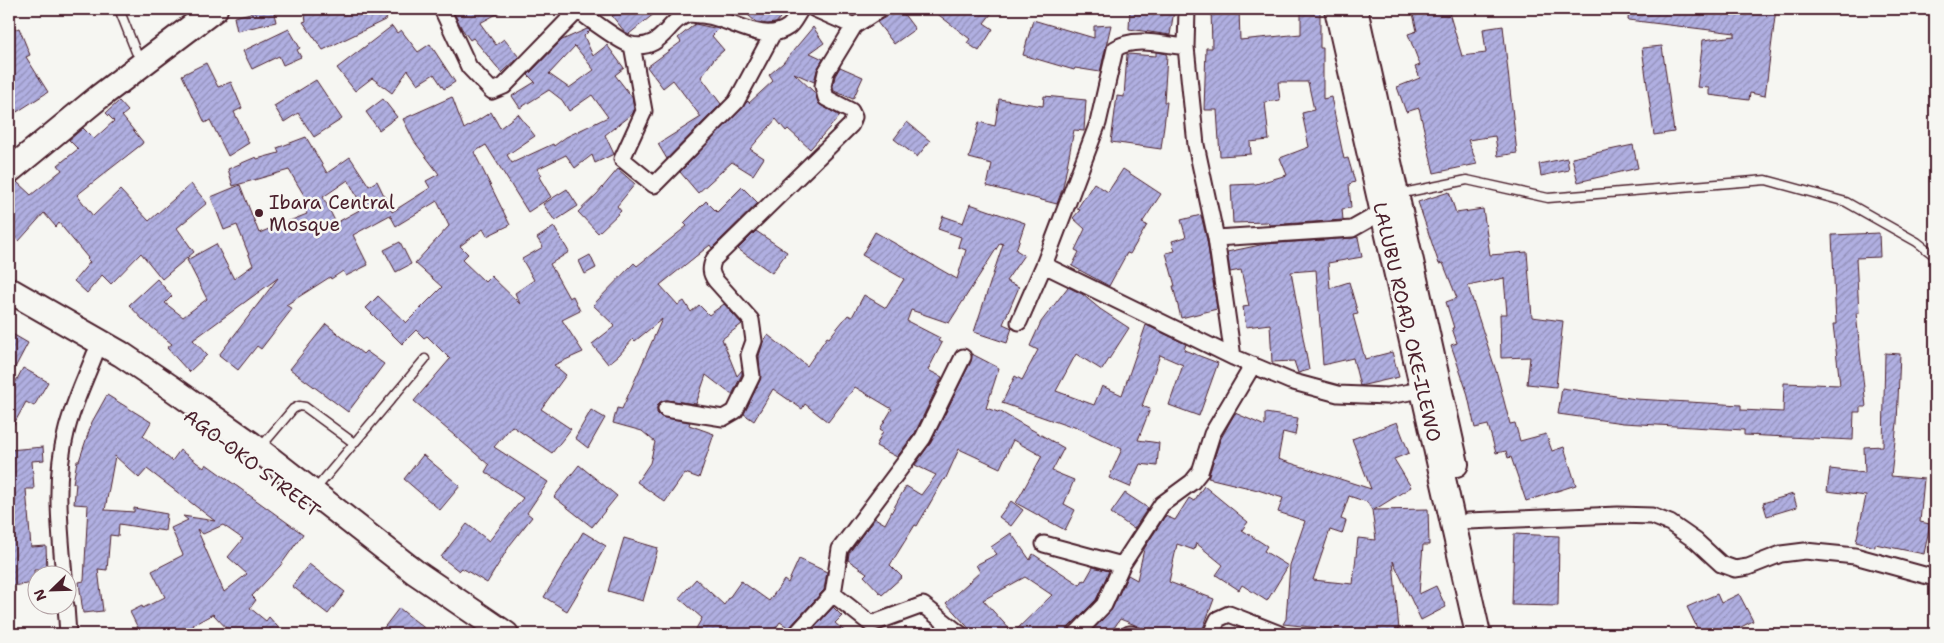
<svg xmlns="http://www.w3.org/2000/svg" width="1944" height="643" viewBox="0 0 1944 643" font-family="'Shantell Sans',sans-serif">
<style>
.building{fill:url(#building-hatch);stroke:#4a1f2b;fill-rule:evenodd}
.lines{fill:none;stroke-linecap:round;stroke-linejoin:round}
.service-casing{stroke:#4a1f2b;stroke-width:11}
.minor-casing{stroke:#4a1f2b;stroke-width:19}
.primary-casing{stroke:#4a1f2b;stroke-width:28}
.service{stroke:#f6f6f2;stroke-width:8}
.minor{stroke:#f6f6f2;stroke-width:15}
.primary{stroke:#f6f6f2;stroke-width:24}
.poi-dot{fill:#4a1f2b;stroke:#f6f6f2;stroke-width:2}
.labels{text-anchor:middle;dominant-baseline:central;stroke-width:5;stroke-linejoin:round;paint-order:stroke}
.poi-label{font-size:19px;fill:#4a1f2b;stroke:#f6f6f2;text-anchor:start}
.street-label{font-size:19px;fill:#4a1f2b;stroke:#f6f6f2}
</style>
<defs>
<pattern id="building-hatch" width="6" height="6" patternUnits="userSpaceOnUse" patternTransform="scale(1.25)"><rect width="6" height="6" fill="#b0afe1"/><path d="M-1 1l2-2M0 6l6-6M5 7l2-2" fill="none" stroke="#918eb7"/></pattern>
</defs>
<rect width="100%" height="100%" fill="#f6f6f2"/>
<filter id="ink" filterUnits="userSpaceOnUse"><feTurbulence type="fractalNoise" baseFrequency=".02" numOctaves="2"/><feDisplacementMap in="SourceGraphic" scale="10" xChannelSelector="R" yChannelSelector="G"/><feConvolveMatrix kernelMatrix="1 2 1 2 8 2 1 2 1" color-interpolation-filters="sRGB"/></filter>
<g filter="url(#ink)">
<!-- building -->
<path class="building" d="M267 9H273L276 22 237 31 234 17Z
M304 9H381L387 19 323 50 303 22 306 21Z
M452 9H506L480 23 496 45 504 39 519 57 502 73 473 38 470 40 462 29Z
M621 9H660L629 34 625 32 612 16Z
M741 9H777L783 14 776 23 767 24 756 22Z
M889 9H900L915 29 894 44 877 22 886 17Z
M931 9H995L984 23 993 29 979 51 967 43 970 39Z
M1130 9H1162L1174 11 1170 35 1129 29Z
M1211 9H1239L1240 40 1301 34V9H1320V48H1323V99L1331 97 1344 159 1348 158 1355 182 1349 184 1351 208 1342 209 1343 220 1269 225 1268 222 1233 223 1231 185 1256 184 1287 175 1280 158 1309 147 1302 113 1314 110 1308 82H1278L1280 100 1265 102 1269 140 1250 142 1251 154 1220 156 1217 110H1204L1206 48H1212Z
M1412 9H1448L1462 56 1486 53 1483 29 1503 26 1517 153 1498 156 1495 136 1468 140 1477 164 1434 173 1419 108 1406 112 1397 87 1420 78 1415 67 1420 65 1408 34 1417 31Z
M1629 9H1776L1765 96 1750 93 1749 100 1709 95V88L1697 87 1703 40 1735 36V33L1628 20Z
M1033 20 1094 38V26L1111 25 1100 72 1075 68 1074 70 1023 55Z
M695 24 719 29 712 36 724 50 714 59 701 77 721 104 667 159 658 144 701 117 673 80 663 88 647 67 681 42 678 38Z
M392 26 397 33 401 30 418 52 430 44 455 82 444 89 434 74 418 84 408 70 392 93 372 78 355 91 337 68Z
M813 27 824 43 810 53 823 59 817 70 814 82 794 73 815 93 819 104 840 116 810 149 788 129 786 131 776 119 750 149 764 158 753 175 732 162 698 193 680 172 748 101 749 103 773 81 769 75 783 63Z
M19 28 30 55 26 57 48 92 9 117V32Z
M289 29 300 48 297 50 301 57 283 65 279 56 252 69 243 51Z
M587 29 590 30 584 36 593 56 607 45 624 68 615 75 632 97 634 110 633 113 605 135 614 154 595 163 592 155 575 168 566 155 537 169 542 175 539 177 551 197 528 212 486 145 474 152 510 225 487 236 483 229 460 246 468 254 462 260 485 282 491 276 520 304 515 293 534 280 522 259 543 247 537 238 554 227 569 252 550 264 569 298 573 296 580 311 562 320 583 352 554 365 566 375 541 409 571 429 552 453 512 426 494 447 548 482 527 513 532 517 510 545 487 583 462 568 459 571 441 557 467 524 489 541 523 498 485 472 489 465 414 401 450 359 427 336 424 338 416 330 402 344 366 308 378 296 406 323 442 287 415 263 449 226 437 201 396 226 390 215 353 235 368 265 346 276 343 271 331 279 330 277 286 305 292 309 261 349 257 346 238 370 219 355 278 278 193 340 207 355 189 372 167 348 172 344 144 321 129 305 157 279 172 296 165 303 183 317 207 299 187 260 216 244 234 279 253 265 237 225 224 230 211 197 240 185 259 233 307 214 305 210 311 207 289 170 233 186 228 169 256 157 257 159 279 153 277 148 306 137 327 173 350 157 369 186 377 181 392 212 430 188 426 181 439 174 414 141 403 119 452 97 464 129 491 112 500 128 518 114 535 136 507 155 512 163 553 144 554 146 566 137 608 117 592 95 569 111 562 100 549 90 520 108 512 96 535 82 528 75 562 40ZM575 46 594 70 569 88 549 74ZM348 180 363 208 336 223 323 197Z
M1662 46 1674 132 1654 135 1642 48Z
M1156 52 1166 54 1167 56 1164 102H1167L1161 149 1111 142 1117 96 1124 97 1127 54 1156 56Z
M206 63 218 87 231 82 242 108 234 112 249 143 228 156 210 120 205 123 182 75Z
M840 67 863 77 853 99 834 91 833 86 835 76Z
M316 80 342 119 314 137 298 113 284 122 274 106Z
M1044 96 1086 100 1084 131 1074 130 1063 187 1057 204 987 186 992 164 969 158 979 122 995 126 999 99 1043 106Z
M383 99 397 117 379 130 366 112Z
M119 101 128 111 122 116 143 142 142 144 77 195 93 216 120 190 149 221 191 184 207 203 177 228 194 252 162 279 141 253 111 284 102 275 87 293 74 281 90 262 87 259 88 258 59 223 56 227 44 213 19 241 9 232V190L17 182 31 195 62 170 58 165 78 149 69 140 83 128 94 139 114 121 106 113Z
M907 122 930 141 917 157 894 139Z
M1633 145 1638 168 1578 182 1572 158Z
M1567 158 1569 170 1541 176 1539 164Z
M618 169 635 184 617 206 621 211 598 233 578 212 597 194Z
M1123 169 1161 194 1142 223 1147 225 1130 254 1127 253 1109 286 1072 266 1079 252 1075 250 1085 229 1073 218 1080 210 1077 209 1094 183 1108 192Z
M742 187 758 203 712 248 710 245 660 285 678 305 684 301 691 312 699 305 709 315 724 304 742 324 722 339 737 376 742 370V374L732 395 706 375 696 404 667 400 659 403 657 407V413L661 417 690 422 689 425 714 434 699 478 685 473 665 502 637 482 650 463 655 442 642 431 613 423 617 408 622 409 662 319 635 341 633 339 619 355 608 364 592 344 615 326 593 305 634 263 637 266 687 226 684 223 706 201 717 212Z
M567 189 578 206 555 221 543 204Z
M1449 192 1456 213 1483 209 1490 255 1527 252 1532 317 1563 321 1556 387 1527 384 1530 357 1501 358 1500 314H1507L1504 278 1468 286 1497 374 1510 424 1515 423 1520 441 1546 434 1552 451 1564 447 1576 485 1526 501 1511 457 1508 458 1506 451 1496 453 1488 425 1475 428 1467 392 1451 345 1457 343 1452 328H1454L1446 302 1457 298 1443 263 1439 264 1418 202Z
M970 204 1025 223 1016 250 1024 255 1006 281 1019 287 1003 324 1012 328 1007 343 974 332 1003 244 1000 243 949 323 911 310 907 321 940 338 938 341 942 343 928 370 942 377 915 433 897 457 876 446 883 431 880 429 892 409 855 387 828 422 805 404 802 409 773 389 754 421 744 414 760 380 759 356 763 342 768 335 807 366 827 337 829 338 848 315 852 317 864 295 886 308 904 279 862 255 875 232 957 279 966 250 958 247 961 237 938 229 943 216 963 223Z
M1201 215 1207 240 1217 309 1181 318 1173 286H1175L1166 253 1175 251 1172 241 1186 237 1181 220Z
M756 231 787 252 772 273 738 249Z
M1879 233 1880 257 1856 258 1859 313H1856L1866 407H1860V412H1854L1853 440 1744 435V430L1623 423 1558 414 1562 388 1636 399 1741 405V410L1783 412 1784 383 1840 385 1833 324H1836L1832 235Z
M1358 237 1362 257 1328 263 1330 288 1349 282 1358 314 1353 315 1365 359 1392 352 1399 377 1360 386 1353 358 1323 365 1316 270 1291 272 1309 370 1298 373 1294 361 1272 362 1270 324 1246 327 1243 307 1249 306 1241 270 1230 272 1227 252 1265 244 1353 238Z
M400 242 411 264 396 272 384 250Z
M590 255 596 268 585 274 579 261Z
M1068 287 1082 294 1100 309 1129 328 1102 370 1076 354 1056 391 1094 405 1102 386 1122 395 1146 325 1186 344 1184 350 1218 363 1199 416 1169 405 1183 365 1160 355 1142 406 1150 409 1138 440 1159 443 1157 466 1140 464 1130 487 1109 478 1122 449 1072 425 1071 427 1002 403 1015 376 1022 380 1038 350 1030 346 1041 322Z
M326 324 363 354 366 351 384 364 348 412 290 369Z
M9 332 28 343 9 379Z
M1885 353 1900 354 1897 423 1891 476 1924 479 1920 522 1930 524 1924 554 1875 544V547L1856 542 1866 496 1827 491 1830 469 1865 473 1864 447 1883 446Z
M972 354 999 368 986 408 998 412 999 411 1064 448 1052 471 1074 480 1064 504 1075 510 1065 530 1016 503 1042 456 1013 440 1000 468 959 449 945 480 944 479 917 526 915 525 890 565 902 577 882 595 864 576 867 573 848 560 849 553 875 518 885 524 906 486 921 495 936 475 915 465 931 442 971 361Z
M23 368 48 382 34 406 26 402 9 433V394Z
M107 395 151 422 143 436 172 461 180 450 204 468 206 464 303 534 280 566 252 596 256 600 250 608 266 621 269 617 284 634H232L213 614 193 625 198 634H141L130 612 142 606 143 608 165 597 152 571 183 555 171 528 188 520 183 516 215 521 147 469 139 478 115 456 105 510 134 512V508L167 514 165 531 119 524 118 536 110 535 107 570 98 569 103 611 83 613 79 582 84 581 88 505 74 504 76 483H73L77 461H79L92 422ZM223 525 243 539 228 557 247 574 224 592 197 529 203 534Z
M591 410 605 418 588 448 575 438Z
M1235 413 1265 426V413L1298 418 1295 435 1283 432 1278 459 1371 489 1352 439 1397 422 1409 453 1394 459 1411 487 1374 510 1428 509 1429 545H1423L1419 594 1436 586 1446 607 1421 620 1393 561 1399 630 1390 634H1357L1358 632 1283 624 1286 619 1290 565 1305 521 1278 512 1283 498 1258 490 1208 478 1220 440ZM1349 496 1367 502 1372 510 1376 540 1358 538 1353 584 1313 580 1330 530 1342 534 1346 521 1341 519Z
M43 447 44 460 32 461 34 489H26L31 547 46 546 47 570H34L35 583 11 586 9 548V450Z
M423 455 460 486 440 510 404 479Z
M579 465 617 496 592 527 554 497Z
M1204 486 1248 522 1242 530 1267 546 1264 551 1288 566 1267 601 1242 585 1239 590 1216 575 1223 565 1196 543 1194 550 1177 544 1169 582 1214 599 1201 634H1158L1120 619 1110 634H1089L1112 609 1128 575 1137 580 1144 549 1165 516 1175 520 1189 498 1194 501Z
M1125 493 1148 508 1134 529 1111 513Z
M1793 494 1797 507 1767 516 1763 503Z
M1011 501 1023 510 1011 526 999 517Z
M583 532 606 546 567 611 544 597Z
M1011 533 1030 560 1033 554 1080 585 1083 580 1085 581 1093 567 1109 571 1096 600 1069 627 1067 634H974L946 603 980 572 976 565 997 554 991 547ZM1025 577 1052 595 1013 633 983 600Z
M1514 534 1559 536 1558 606 1512 605Z
M624 538 658 548 643 601 608 591Z
M799 559 827 572 824 590 789 628 780 622 772 634H693L702 618 679 598 696 579 724 605 741 581 769 601 784 580 788 583Z
M309 564 345 592 328 614 292 586Z
M1717 594 1721 603 1739 594 1753 621 1733 631 1735 634H1700L1687 607Z
M833 607 842 616 835 623 848 634H809Z
M399 608 432 634H379Z"/>
<g class="lines">
<!-- service casing -->
<g class="service-casing">
<path id="service" d="M119 9 136 52
M1398 194 1467 180 1548 198 1766 180 1846 202 1917 242 1935 256
M260 448 293 409 299 406 305 407 354 443
M314 491 425 359"/>
</g>
<!-- minor casing -->
<g class="minor-casing">
<path id="minor" d="M442 9 469 67 492 91 504 86 578 10
M577 9C585 16 622 43 631 45 664 51 666 20 689 14 693 14 698 15 701 15 729 16 762 46 788 27 793 24 797 14 801 9
M815 9 854 26
M1187 9 1186 47 1196 145 1216 238 1233 357
M632 45 644 111 622 159 654 185 736 102 772 35
M1216 238 1352 229 1382 212
M1044 265 1233 357 1290 381 1338 394 1387 396 1422 390
M1019 322 1044 265 1098 123 1115 49C1134 36 1164 45 1186 47
M666 409 723 418 735 411 752 376 749 355 754 341 751 320 716 281C710 273 710 268 714 259L851 125 854 117 851 111 826 98 823 86 826 72 854 26 880 9
M1468 521 1618 515 1652 516 1670 523 1696 541 1721 564 1735 569 1748 567 1781 554 1805 551 1855 556 1935 578
M1044 544 1122 565 1162 504 1192 482 1200 472 1212 434 1253 365
M64 576C60 529 54 479 66 433 72 406 85 380 95 354
M833 594 871 624 923 605 960 634
M66 606 68 634
M796 634 833 594 840 549 923 438 963 357
M1076 634 1104 605 1122 565
M1129 634H1132
M1211 634 1218 619 1229 614 1280 634"/>
</g>
<!-- primary casing -->
<g class="primary-casing">
<path id="primary" d="M1337 9 1478 634
M1355 9 1456 464
M9 171 99 97 215 9
M9 290 121 354 170 387 251 444 415 572 506 634"/>
</g>
<!-- service -->
<use href="#service" class="service"/>
<!-- minor -->
<use href="#minor" class="minor"/>
<!-- primary -->
<use href="#primary" class="primary"/>
</g>
</g>
<!-- markers -->
<circle class="poi-dot" cx="259" cy="213" r="5"/>
<g class="labels">
<!-- poi labels -->
<g class="poi-label">
<text x="269" y="202">Ibara Central<tspan x="269" dy="22">Mosque</tspan></text>
</g>
<!-- street labels -->
<g class="street-label">
<text transform="translate(1407 322) rotate(77)">LALUBU ROAD, OKE-ILEWO</text>
<text transform="translate(252 463) rotate(37)">AGO-OKO STREET</text>
</g>
</g>
<!-- margin -->
<rect width="1944" height="643" fill="none" stroke="#f6f6f2" stroke-width="30"/>
<rect x="15" y="15" width="1914" height="613" fill="none" stroke="#4a1f2b" stroke-width="2" filter="url(#ink)"/>
<!-- north arrow -->
<g transform="translate(52 590) rotate(247)"><circle r="24" fill="#f6f6f2" stroke="#b1a0a2"/>
<path d="M0-4L9 19L0 12L-9 19Z" fill="#4a1f2b"/>
<text y="-8" font-size="14" font-weight="bold" text-anchor="middle" fill="#4a1f2b">N</text>
</g>
</svg>
